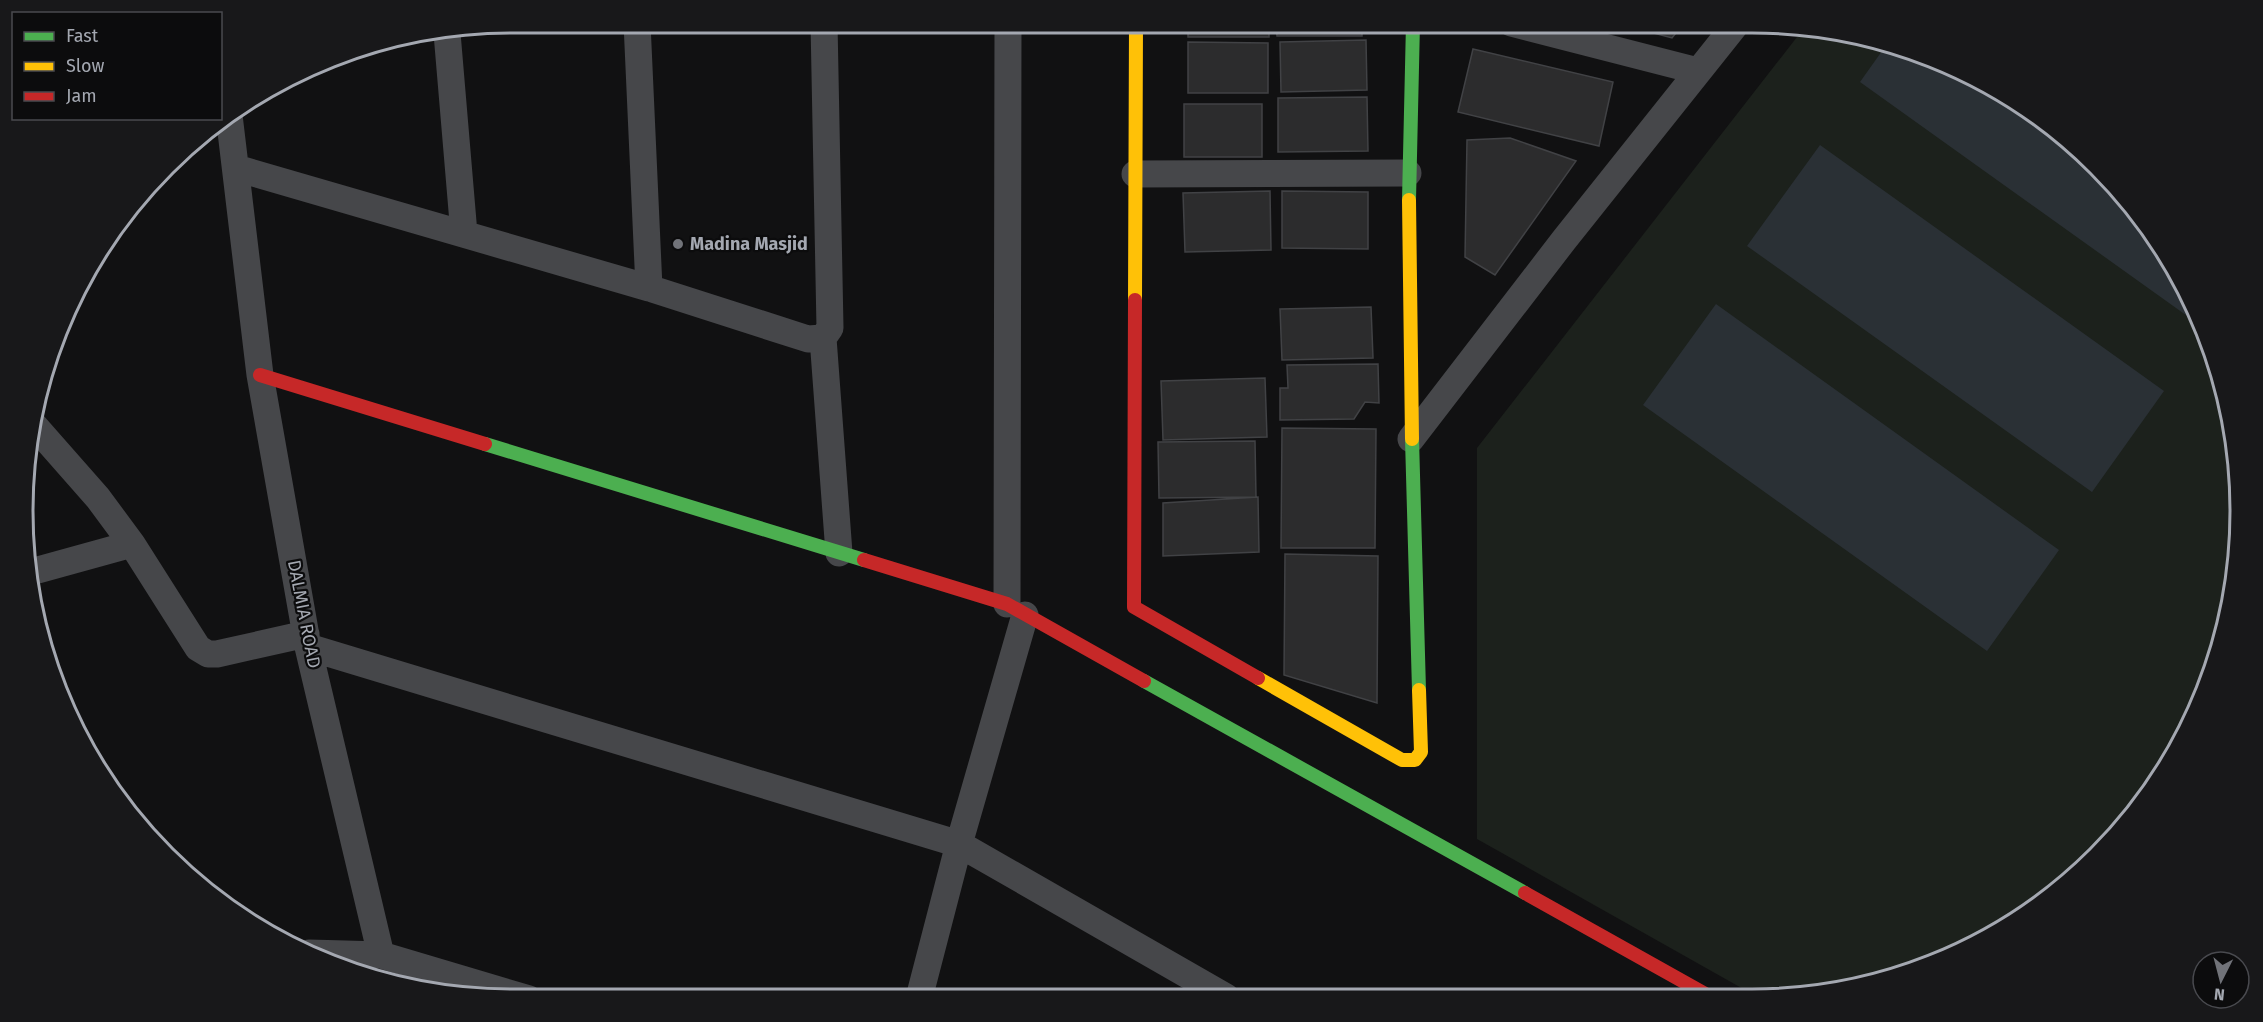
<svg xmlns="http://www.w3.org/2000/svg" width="2263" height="1022" viewBox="0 0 2263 1022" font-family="'Fira Sans',sans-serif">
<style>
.green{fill:#1c211c}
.water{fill:#2a3035}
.building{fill:#2c2c2d;stroke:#414245;stroke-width:1.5}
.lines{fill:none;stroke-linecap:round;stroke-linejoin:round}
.street{stroke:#46474a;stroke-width:27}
.fast{stroke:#4caf50;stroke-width:14}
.slow{stroke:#ffc107;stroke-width:14}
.jam{stroke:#c62828;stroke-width:14}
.poi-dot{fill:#717379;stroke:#0c0c0d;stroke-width:2}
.labels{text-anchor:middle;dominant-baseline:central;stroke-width:4.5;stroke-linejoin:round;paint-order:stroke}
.poi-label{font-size:18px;font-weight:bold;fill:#a4a8b1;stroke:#0c0c0d;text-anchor:start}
.street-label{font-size:18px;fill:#a4a8b1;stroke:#0c0c0d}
.rim{fill:none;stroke:#a4a8b1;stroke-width:3}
</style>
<rect width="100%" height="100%" fill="#111112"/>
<!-- green -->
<path class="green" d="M1804 28 1847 32 1939 60 2023 105 2097 165 2158 239 2203 324 2231 415 2240 511 2231 606 2203 698 2140 808 2050 898 1939 962 1816 995H1754L1477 839V448Z"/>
<!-- water -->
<path class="water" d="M1887 44 1939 60 2023 105 2097 165 2158 239 2204 328 1860 82Z
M1820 145 2164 391 2092 492 1747 246Z
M1716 304 2059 550 1987 651 1643 405Z"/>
<!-- building -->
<path class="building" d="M1188 23H1269V37H1188Z
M1276 23H1362V36H1277Z
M1616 23H1684L1672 38Z
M1366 40 1367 90 1281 92 1280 42Z
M1188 42 1268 43V93H1188Z
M1473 49 1613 82 1599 146 1458 112Z
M1367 97 1368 151 1278 152V98Z
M1184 104H1262V157H1184Z
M1510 138 1576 161 1495 275 1465 257 1467 140Z
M1270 191 1271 250 1185 252 1183 193Z
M1282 191 1368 192V249L1282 248Z
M1371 307 1373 358 1282 360 1280 309Z
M1378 364 1379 403 1365 402 1354 419 1280 420V388H1288L1287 365Z
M1265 378 1267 437 1163 440 1161 381Z
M1282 428 1376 429 1375 548H1281Z
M1255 441 1256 497 1159 498 1158 442Z
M1258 497 1259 552 1163 556V503Z
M1285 554 1378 556 1377 703 1284 675Z"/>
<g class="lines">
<!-- street -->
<path class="street" d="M637 23 649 288
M824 23 830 328 823 338 839 553
M1511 23 1698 71
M447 33 464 234
M229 115 260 375 308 647 381 955 529 999
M236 168 649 288 808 339 823 338
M1135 174 1408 173
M32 423 98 498 132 544 198 648 208 654H217L306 634
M1411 439 1564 240 1737 23
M27 573 132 544
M1007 604 1008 23
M308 647 959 844 1226 997
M309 953 381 955
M919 998 959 844 1025 615"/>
<!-- fast -->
<path class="fast" d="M1409 200 1413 23
M1412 439 1419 690
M485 444 864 560
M1144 681 1525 893"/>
<!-- slow -->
<path class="slow" d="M1409 200 1412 439
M1135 300 1136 23
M1258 678 1402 760H1415L1421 752 1419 690"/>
<!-- jam -->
<path class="jam" d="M1135 300 1134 607 1258 678
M260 375 485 444
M864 560 1007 604 1144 681
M1525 893 1709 996"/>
</g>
<!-- markers -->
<circle class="poi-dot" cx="678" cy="244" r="6"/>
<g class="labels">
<!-- poi labels -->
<g class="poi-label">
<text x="690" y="244">Madina Masjid</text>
</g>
<!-- street labels -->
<g class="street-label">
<text transform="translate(304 614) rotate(79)">DALMIA ROAD</text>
</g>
</g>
<!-- crop -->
<path d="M0 0H2263V1022H0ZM511 33H1752A478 478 0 0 1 2230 511V511A478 478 0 0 1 1752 989H511A478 478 0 0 1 33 511V511A478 478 0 0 1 511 33Z" fill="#18181a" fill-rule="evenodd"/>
<path class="rim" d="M511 33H1752A478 478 0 0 1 2230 511V511A478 478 0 0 1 1752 989H511A478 478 0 0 1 33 511V511A478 478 0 0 1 511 33Z"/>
<!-- legend -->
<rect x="12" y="12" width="210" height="108" fill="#0c0c0d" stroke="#494a4f" stroke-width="1.5"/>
<rect x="24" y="32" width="30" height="9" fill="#4caf50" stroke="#494a4f" stroke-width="1.5"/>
<text x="66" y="42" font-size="18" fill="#a4a8b1">Fast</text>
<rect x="24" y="62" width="30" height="9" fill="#ffc107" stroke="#494a4f" stroke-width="1.5"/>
<text x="66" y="72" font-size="18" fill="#a4a8b1">Slow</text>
<rect x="24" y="92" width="30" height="9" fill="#c62828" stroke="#494a4f" stroke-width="1.5"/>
<text x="66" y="102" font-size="18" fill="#a4a8b1">Jam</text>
<!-- north arrow -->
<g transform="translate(2221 980) rotate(186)"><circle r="28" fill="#0c0c0d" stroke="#494a4f" stroke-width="1.5"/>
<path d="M0-4.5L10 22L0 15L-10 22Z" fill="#717379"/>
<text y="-9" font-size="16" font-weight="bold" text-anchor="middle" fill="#a4a8b1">N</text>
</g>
</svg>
